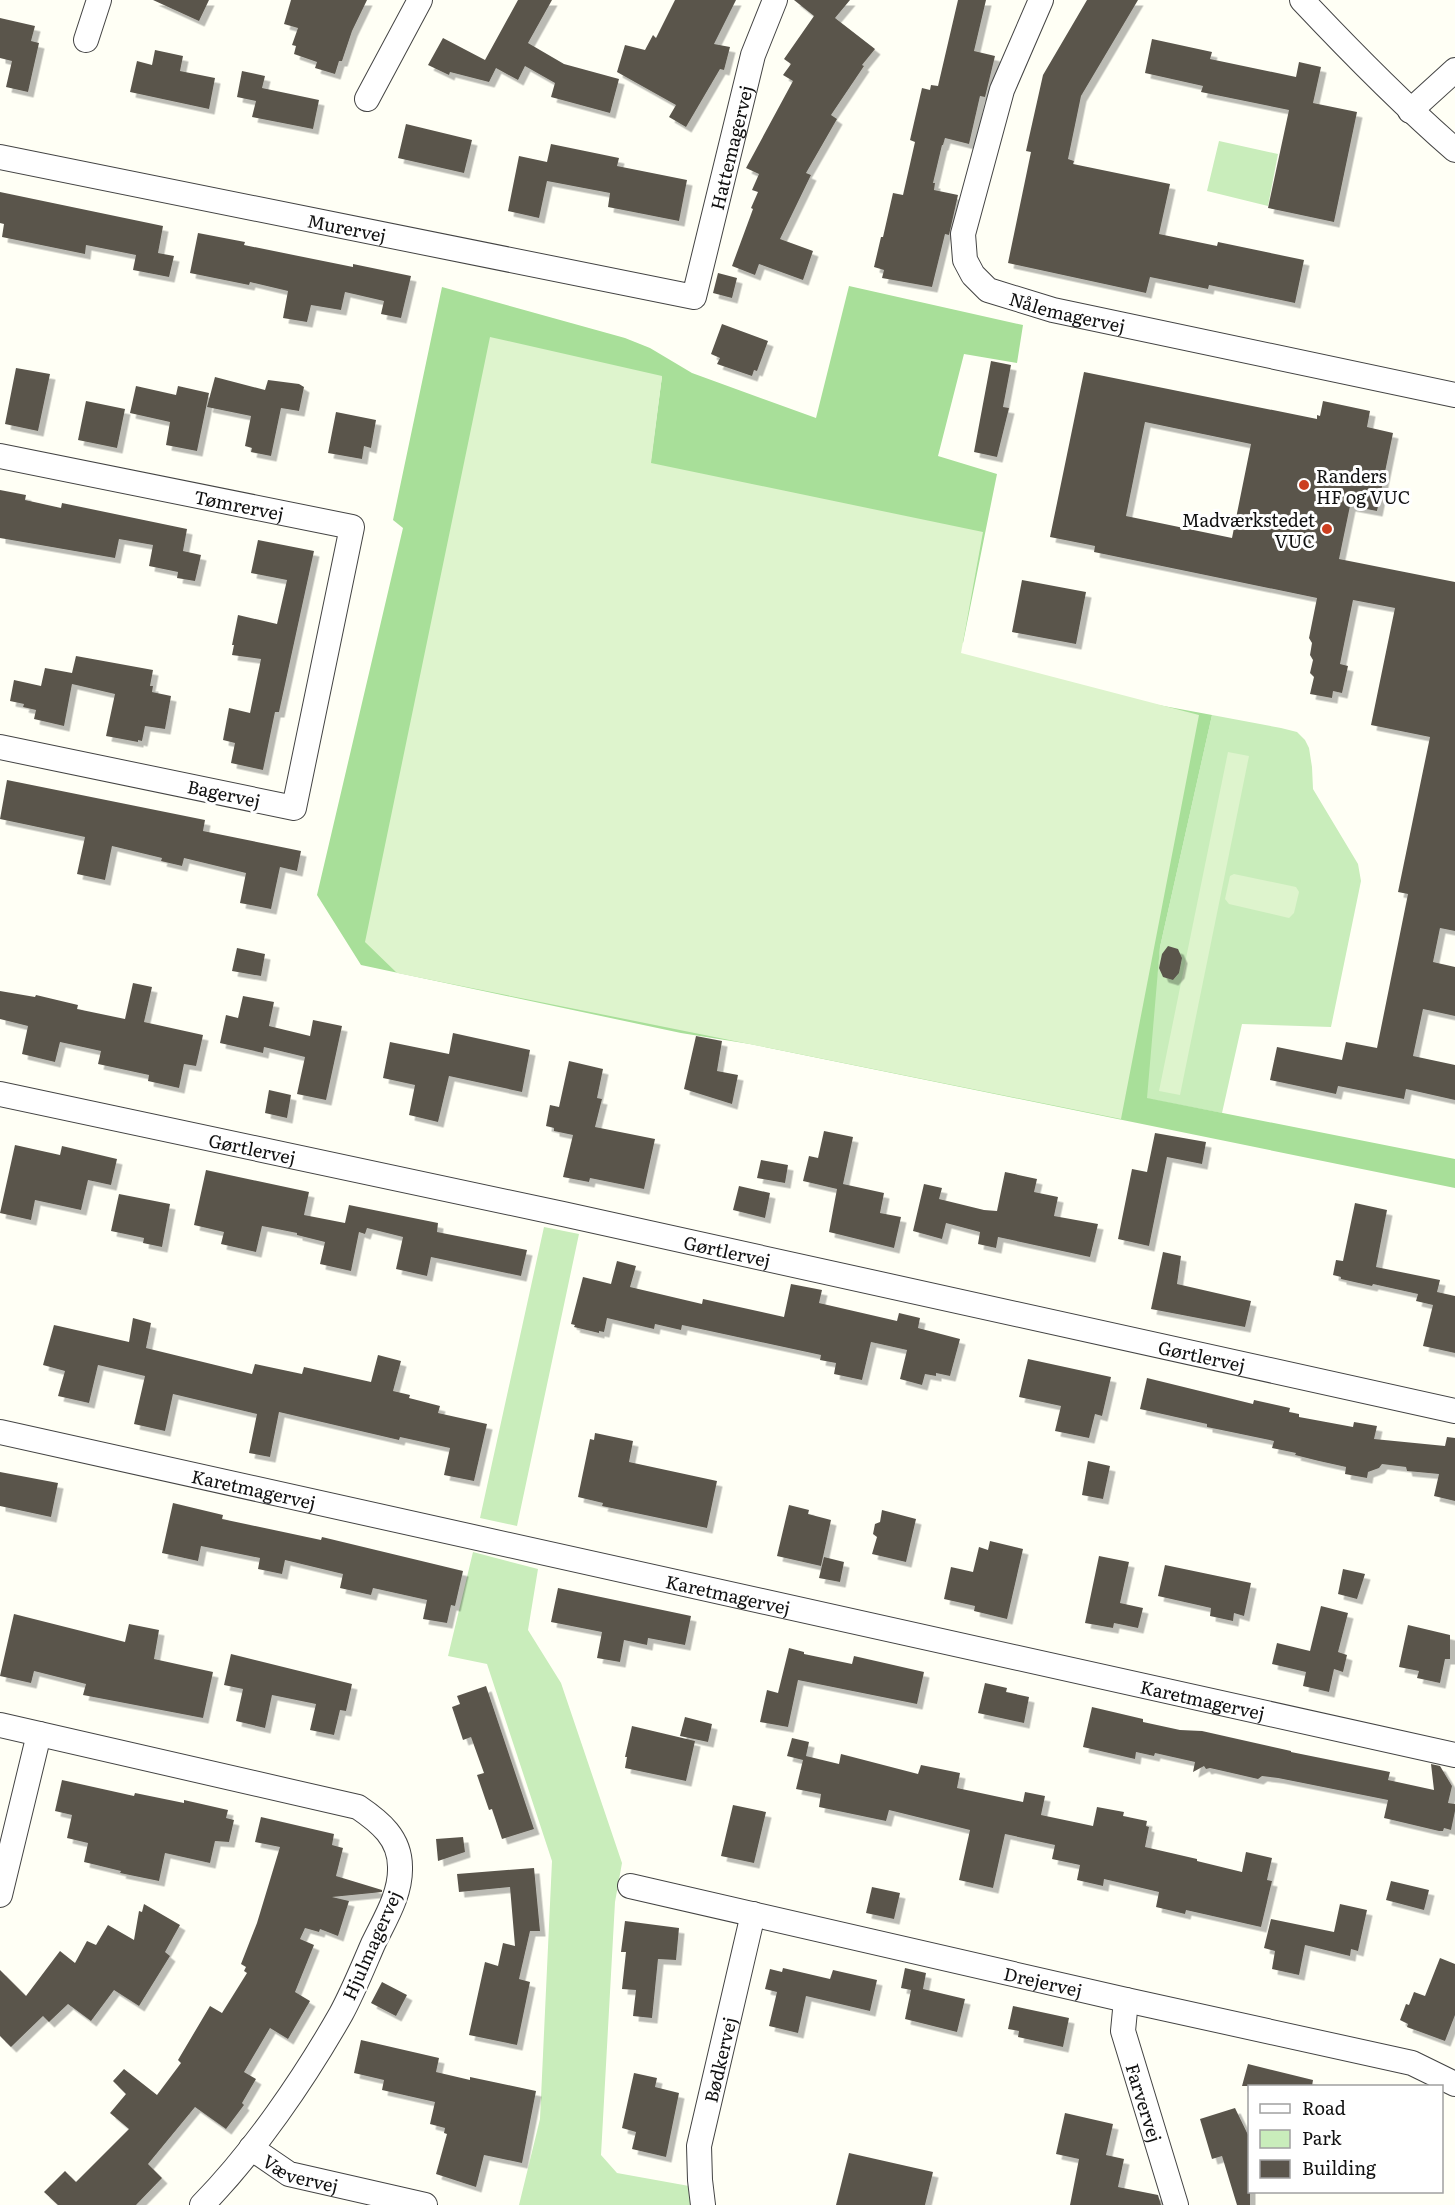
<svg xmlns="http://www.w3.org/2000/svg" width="1455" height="2205" viewBox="0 0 1455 2205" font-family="Literata,serif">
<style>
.green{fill:#c9edbb}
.forest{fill:#a8df99}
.pitch{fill:#def4cd}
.building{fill:#5a554c;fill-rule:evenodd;filter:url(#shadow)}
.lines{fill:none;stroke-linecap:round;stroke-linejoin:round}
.minor-casing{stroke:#444;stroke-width:26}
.minor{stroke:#fff;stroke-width:24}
.poi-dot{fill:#cb3e1f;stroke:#fff;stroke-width:2}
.labels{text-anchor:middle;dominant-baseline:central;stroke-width:6;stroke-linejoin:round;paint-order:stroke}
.street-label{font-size:18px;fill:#111;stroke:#fff}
.poi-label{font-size:18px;fill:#111;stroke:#fff;text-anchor:start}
</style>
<defs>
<filter id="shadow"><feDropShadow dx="5.5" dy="5.5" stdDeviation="0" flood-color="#0004"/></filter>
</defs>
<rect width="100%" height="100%" fill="#fffff5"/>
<!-- green -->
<path class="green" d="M1219 141 1278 154 1268 206 1207 191Z
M1212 715 1281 728 1297 732 1305 740 1309 748 1312 767 1313 789 1358 864 1361 881 1331 1027 1242 1024 1222 1113 1144 1098 1160 947Z
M544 1227 579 1234 517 1526 480 1518Z
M473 1552 538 1569 528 1630 561 1683 622 1863 615 1902 601 2155 617 2173 689 2186 694 2205H519L540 2119 552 1861 487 1664 448 1656Z"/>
<!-- forest -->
<path class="forest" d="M849 286 1023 325 1017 363 964 354 938 456 997 474 963 643 650 467 662 376 366 942 938 664 1212 715 1160 947 1147 1098 1455 1159V1188L750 1044 681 1033 361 965 317 895 403 528 393 520 442 287 625 338 650 348 692 373 816 418Z"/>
<!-- pitch -->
<path class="pitch" d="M490 337 662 376 651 463 983 532 961 653 1199 715 1121 1119 397 973 365 942Z
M1228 752 1249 756 1180 1095 1159 1091Z
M1234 874 1296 887 1299 892 1294 913 1289 918 1229 904 1225 899 1230 876Z"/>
<!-- building -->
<path class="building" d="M153 0H209L199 21Z
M291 0H367L352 31 342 61H339L335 74 315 68 317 62 294 54 296 46 292 45 298 28 284 24Z
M518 0H552L528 43 564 64 619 79 610 113 551 97 555 83 525 66 518 80 496 68 489 82 450 72 449 75 428 65 443 38 485 60Z
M675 0H736L714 44 730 47 724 70 720 69 686 127 669 117 676 105 617 72 625 45 645 50 653 35 656 38Z
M794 0H850L835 18 875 49 862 65 864 66 831 115 837 119 806 173 811 175 780 239 813 251 803 280 759 264 755 275 732 266 753 209 751 208 758 192 752 190 759 174 746 168 793 81 783 75 791 64 784 59 814 16Z
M958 0H986L974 51 995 56 985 97 980 96 969 144 945 138 943 145H942L933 183H935L934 190 958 195 949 235 945 234 932 287 882 278 884 270 874 267 881 237H883L893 193 903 195 915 142 910 140 922 88 930 90 931 85 938 86Z
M1087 0H1138L1081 96 1068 159 1074 161 1073 164 1170 184 1159 234 1217 246 1218 242 1304 260 1295 303 1209 285 1208 289 1150 277 1146 293 1008 263 1031 152 1026 151 1043 75Z
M0 18 35 26 31 41 39 43 28 92 6 87 12 61 0 58Z
M1152 39 1212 52 1210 59 1296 77 1299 62 1321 67 1313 103 1357 112 1334 222 1268 208 1289 110 1201 92 1203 86 1145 73Z
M155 50 183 56 180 71 215 78 209 109 130 92 137 61 152 65Z
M242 71 265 76 262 88 319 100 313 129 252 117 256 101 237 97Z
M406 124 472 140 464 173 398 158Z
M551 144 619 158 617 166 687 180 679 221 608 207 610 193 547 181 539 218 508 211 519 156 547 162Z
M0 192 163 226 158 253 174 256 169 277 133 270 136 255 86 245 85 254 2 237 4 224 0 223Z
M198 233 245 242 244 245 353 267V264L411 276 401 318 381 314 384 301 345 292 341 310 311 305 307 322 283 318 288 291 250 282 249 285 190 273Z
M718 273 737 278 732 298 713 293Z
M722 324 768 341 757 371 754 370 752 376 717 364 720 358 711 354Z
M991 361 1011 365 1003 407 1009 408 997 457 974 452Z
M16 368 50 374 38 431 5 424Z
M1084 372 1317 419V415L1320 416 1323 401 1370 411 1367 427 1393 433 1377 511 1350 506 1339 559 1455 582V931L1440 928 1433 962 1455 967V1016L1423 1009 1413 1056 1455 1065V1100L1406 1089 1404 1099 1338 1086 1336 1094 1270 1080 1277 1047 1342 1060 1346 1042 1377 1048 1408 894 1398 892 1430 737 1371 725 1395 608 1353 600 1340 664 1348 666 1342 693 1333 691 1332 698 1310 694 1314 677 1310 673 1313 660 1310 655 1312 643 1309 638 1317 598 1094 552 1095 546 1050 537ZM1145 422 1251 444 1232 538 1126 516Z
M215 377 265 390 268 380 299 384 304 387 299 411 281 408 271 456 251 452 252 448 245 446 251 416 207 407Z
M136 386 176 395 178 386 209 393 197 451 166 445 170 422 130 413Z
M86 401 125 409 117 448 78 440Z
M336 412 376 420 371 448 364 446 362 459 328 453Z
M0 490 26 495 25 500 61 508 62 503 187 529 183 551 201 555 195 581 177 578 178 572 149 566 153 545 119 539 115 558 0 538Z
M258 540 314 551 279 712H275L263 770 231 763 235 743 223 740 229 708 250 713 261 659 232 655 234 645H232L238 615 277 624 287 580 251 573Z
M1022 580 1086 592 1076 644 1012 632Z
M76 656 153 670 150 686H153L152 692 171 696 165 729 145 726 142 741 138 740V742L106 736 115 694 72 684 64 726 34 719 36 710 23 707 24 704 10 701 14 680 41 686 45 668 72 673Z
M7 780 205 820 203 831 301 851 297 871 280 867 271 909 240 903 246 873 184 858 182 866 161 861 162 858 112 846 105 880 77 874 85 837 0 819Z
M1168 946 1178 949 1182 958 1179 973 1173 980 1163 977 1159 968 1162 954Z
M237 948 265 954 261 976 232 971Z
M133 983 152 987 144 1022 203 1035 196 1066 184 1064 179 1088 148 1081 149 1075 98 1064 101 1051 60 1042 55 1062 22 1054 28 1026 0 1019V991L35 997 36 995 78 1005 77 1009 125 1019Z
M243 996 274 1002 269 1026 310 1036 313 1020 342 1026 326 1100 297 1094 305 1057 264 1047 263 1053 220 1043 226 1015 238 1018Z
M453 1033 530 1050 522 1092 449 1076 438 1122 409 1115 415 1085 383 1078 390 1042 449 1054Z
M696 1036 722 1041 717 1071 738 1075 732 1104 684 1089Z
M569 1061 603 1069 597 1098 602 1099 595 1127 655 1139 644 1189 590 1178 589 1182 563 1177 573 1135 554 1131V1128L546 1126 550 1105 559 1107Z
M269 1090 291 1095 287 1118 265 1113Z
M824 1131 853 1137 843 1184 884 1193 880 1213 901 1217 894 1248 829 1232 837 1189 803 1181 809 1156 818 1158Z
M1155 1133 1206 1142 1202 1164 1167 1157 1149 1246 1118 1239 1132 1169 1147 1172Z
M15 1145 60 1155 62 1146 117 1159 111 1185 88 1180 81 1210 35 1200 31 1220 0 1213Z
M761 1160 788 1165 785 1183 757 1178Z
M206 1170 309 1192 304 1215 345 1223 349 1205 438 1223 437 1232 527 1250 521 1276 431 1257 427 1276 396 1269 403 1237 367 1228 365 1234 359 1232 351 1271 320 1264 325 1242 297 1235V1233L262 1226 256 1252 221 1244 224 1232 194 1225Z
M1005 1172 1037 1179 1034 1192 1058 1197 1054 1216 1098 1224 1090 1257 998 1237 996 1248 978 1244 980 1232 946 1223 942 1239 913 1231 924 1184 942 1188 939 1199 984 1210 997 1211Z
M739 1186 770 1193 765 1218 733 1210Z
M119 1194 170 1204 162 1247 143 1243 144 1238 111 1231Z
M1355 1203 1387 1210 1376 1267 1440 1280 1437 1292 1455 1296V1353L1423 1346 1433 1305 1416 1301 1418 1294 1373 1284 1372 1286 1341 1279V1277L1333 1275 1336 1260 1343 1261Z
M1163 1252 1181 1256 1177 1284 1251 1301 1245 1327 1151 1309Z
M617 1261 636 1266 630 1287 702 1304 703 1299 784 1317 791 1284 822 1290 819 1303 897 1321 899 1313 920 1318 918 1328 960 1339 950 1376 936 1373V1376L925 1374 922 1385 900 1379 907 1350 871 1342 862 1380 834 1374 836 1363 820 1360 821 1355 682 1325 681 1330 655 1324 654 1329 607 1318 604 1332 599 1331V1333L574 1327 575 1325 571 1324 583 1277 611 1284Z
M133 1318 151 1323 146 1348 252 1374 255 1364 302 1374 304 1367 371 1382 378 1355 401 1361 393 1391 410 1395 409 1398 440 1406 438 1413 487 1424 474 1481 444 1475 450 1448 400 1437 399 1440 279 1412 270 1457 249 1453 257 1414 173 1394 165 1431 134 1424 145 1376 98 1365 89 1403 58 1396 65 1371 43 1365 54 1325 129 1342Z
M1028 1359 1111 1377 1102 1416 1095 1414 1089 1438 1055 1431 1061 1406 1019 1397Z
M1147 1378 1253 1404 1254 1400 1290 1408 1289 1412 1299 1414V1417L1353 1427 1354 1422 1377 1426 1374 1439 1445 1446 1447 1437 1455 1438V1501L1434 1496 1439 1474 1407 1471 1406 1467 1382 1464 1379 1468 1368 1472 1367 1478 1345 1474 1346 1467 1319 1461 1295 1455 1296 1453 1272 1448 1274 1441 1207 1427V1424L1140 1409Z
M595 1433 633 1441 629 1462 717 1481 707 1528 602 1506 603 1503 578 1497 590 1439 594 1440Z
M1088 1461 1110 1466 1103 1499 1082 1495Z
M0 1472 58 1483 51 1517 0 1506Z
M173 1503 223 1515 222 1519 321 1540 322 1537 463 1571 455 1606 451 1605 447 1623 423 1619 427 1600 373 1588 371 1595 340 1588 343 1574 285 1560 282 1574 258 1569 260 1558 201 1546 198 1561 162 1553Z
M789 1505 809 1510 808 1514 831 1520 821 1566 777 1556Z
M882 1510 916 1519 906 1562 872 1554 877 1537 873 1534 875 1524 880 1522Z
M990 1541 1023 1549 1007 1619 974 1611 975 1606 944 1599 951 1567 973 1572 979 1547 988 1550Z
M1099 1556 1129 1562 1120 1603 1143 1608 1138 1628 1114 1623 1113 1628 1085 1623Z
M824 1557 844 1562 840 1582 819 1578Z
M1165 1565 1251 1583 1244 1616 1234 1613 1233 1621 1210 1616 1211 1608 1158 1596Z
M1343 1569 1365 1574 1357 1599 1338 1594Z
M558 1588 691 1616 685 1645 648 1638 647 1645 624 1640 620 1662 597 1658 602 1632 551 1622Z
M1321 1606 1348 1613 1338 1652 1347 1655 1343 1672 1334 1669 1329 1692 1303 1686 1306 1672 1272 1664 1277 1643 1310 1651Z
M14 1614 125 1642 129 1624 159 1630 154 1659 213 1672 203 1718 83 1695 86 1684 34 1671 31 1683 0 1676Z
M1408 1625 1450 1635V1659H1445L1440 1683 1417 1678 1419 1671 1399 1667Z
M789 1648 804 1652V1654L852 1664 854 1656 924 1672 917 1704 798 1680 788 1727 760 1722 767 1690 778 1693Z
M231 1654 352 1684 346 1711 340 1710 334 1735 310 1730 316 1704 272 1695 265 1728 236 1721 243 1689 224 1685Z
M985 1683 1007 1688 1006 1692 1029 1697 1024 1723 978 1713Z
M486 1686 534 1829 502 1839 492 1809 489 1810 477 1775 484 1773 471 1737 463 1740 452 1707 460 1704 457 1696Z
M1092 1707 1143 1719V1722L1180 1730 1202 1731 1291 1751V1752L1390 1772 1388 1780 1434 1790 1431 1764 1440 1766 1452 1786 1448 1803 1455 1804V1811L1451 1830 1444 1828 1443 1831H1439L1384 1818 1388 1800 1278 1778 1262 1776 1258 1779 1210 1768 1206 1769 1204 1766 1193 1772 1195 1762 1155 1753 1154 1756 1136 1752 1135 1759 1083 1747Z
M685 1717 712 1724 708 1742 680 1736Z
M632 1726 695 1741 686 1781 625 1768 627 1757H625Z
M792 1738 809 1742 806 1756 839 1764 841 1754 918 1774 921 1765 960 1773 957 1788 1023 1802 1025 1792 1045 1796 1041 1815 1093 1826 1097 1807 1124 1812 1123 1816 1147 1821 1146 1826 1149 1827 1145 1847 1197 1859V1861L1242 1872 1246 1852 1272 1858 1267 1880 1272 1881 1261 1927 1186 1910 1185 1914 1156 1907 1159 1892 1104 1879 1103 1886 1077 1880 1080 1865 1052 1859 1055 1845 1005 1834 993 1888 959 1880 970 1830 889 1810 886 1821 819 1807 821 1794 796 1789 803 1760 787 1756Z
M62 1780 134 1796 135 1793 184 1803V1800L228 1810 226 1818 234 1820 229 1842 215 1841 210 1863 165 1853 159 1881 120 1873 121 1871 84 1862 88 1843 67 1838 72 1815 55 1811Z
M733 1805 766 1812 754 1863 721 1856Z
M261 1817 334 1834 332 1845 343 1848 336 1876 382 1890V1892L332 1897 349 1901 338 1936 320 1929 319 1932 305 1928 300 1939 314 1945 295 1992 310 2001 288 2039 270 2028 244 2072 256 2079 242 2103 244 2105 226 2129 195 2107 148 2164 162 2178 136 2205H58L44 2192 65 2171 76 2182 129 2129 110 2113 126 2094 113 2081 124 2069 157 2095 181 2063 178 2060 210 2006 222 2013 247 1973 244 1971 246 1967 241 1964 257 1923 280 1847 255 1842Z
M463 1837 465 1852 438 1861 436 1839Z
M534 1868 540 1931H530L519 1979 530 1982 517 2045 469 2035 485 1962 498 1966 503 1943 515 1946 510 1887 459 1892 457 1874Z
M1391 1881 1429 1890 1424 1910 1386 1900Z
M872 1887 900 1893 894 1919 866 1913Z
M144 1904 180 1925 165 1952 170 1956 139 2006 114 1990 91 2021 68 2004 49 2022 43 2016 11 2047 0 2036V1970L26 1996 60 1951 75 1963 87 1941 96 1945 108 1925 134 1940 139 1911 142 1912Z
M1340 1904 1367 1910 1358 1951 1351 1949 1350 1956 1305 1945 1299 1975 1272 1969 1275 1951 1264 1948 1271 1919 1334 1932Z
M625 1921 679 1928 676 1960 658 1959 652 2018 633 2016 636 1990 622 1989 626 1952H621Z
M1440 1958 1455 1964V2015L1445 2041 1407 2027 1408 2024 1400 2020 1406 2004 1409 2005 1414 1992 1425 1996Z
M783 1968 830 1979 833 1970 877 1980 870 2011 806 1996 798 2033 769 2026 777 1992 765 1989 770 1969 782 1972Z
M905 1968 926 1973 923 1989 965 1999 957 2032 905 2019 911 1990 901 1988Z
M382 1982 407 1995 396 2016 371 2003Z
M1013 2006 1069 2018 1063 2047 1018 2037 1019 2031 1008 2029Z
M361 2040 439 2058 436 2072 470 2080V2077L536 2091 522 2163 484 2155 476 2187 436 2174 447 2134 444 2133 445 2128 430 2124 435 2102 382 2090 384 2080 354 2073Z
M1248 2064 1313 2080 1312 2086H1242Z
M634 2073 657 2078 655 2087 679 2093 666 2157 632 2149 636 2132 622 2128Z
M1235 2108 1250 2139V2205H1237L1222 2156 1212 2159 1200 2119Z
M1065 2113 1113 2124 1106 2155 1124 2159 1118 2187 1158 2195 1161 2205H1070L1079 2159 1056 2154Z
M849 2153 933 2172 925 2205H836Z"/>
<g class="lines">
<!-- minor casing -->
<g class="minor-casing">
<g id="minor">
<path id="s1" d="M1041 0 1002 90 963 234 965 260 973 275 988 290 1053 310 1455 395"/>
<path d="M1302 0C1351 52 1401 103 1455 150"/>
<path d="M86 40 99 0"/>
<path d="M367 99 420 0"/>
<path d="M1410 111 1455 70"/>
<path id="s2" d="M0 157 694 297 753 55 775 0"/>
<path id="s3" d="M0 456 352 527 294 808 0 747"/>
<path id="s4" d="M0 1094 563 1214 1455 1411"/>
<path id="s5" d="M0 1432 1455 1755"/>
<path d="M0 1725 358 1807C380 1822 400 1838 400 1867 401 1894 385 1919 373 1944 363 1967 353 1992 341 2014 304 2079 254 2152 202 2205"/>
<path id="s6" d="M630 1886 1126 2000 1412 2063 1455 2084"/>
<path d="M0 1895 39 1734"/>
<path id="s7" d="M1126 2000 1123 2031 1176 2205"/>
<path id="s8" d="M251 2148 289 2174 425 2205"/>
<path id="s9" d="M703 2205 700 2180 699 2146 753 1914"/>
</g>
</g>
<!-- minor -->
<use href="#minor" class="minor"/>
</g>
<!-- markers -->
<g class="poi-dot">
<circle cx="1304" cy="485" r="6"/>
<circle cx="1327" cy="529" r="6"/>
</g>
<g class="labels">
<!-- street labels -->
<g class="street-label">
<text stroke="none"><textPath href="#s2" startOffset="862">Hattemagervej</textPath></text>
<text stroke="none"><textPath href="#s2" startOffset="354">Murervej</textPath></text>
<text stroke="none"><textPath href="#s1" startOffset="394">Nålemagervej</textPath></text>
<text stroke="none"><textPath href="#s3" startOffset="244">Tømrervej</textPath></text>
<text transform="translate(224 793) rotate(12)">Bagervej</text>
<text stroke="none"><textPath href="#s4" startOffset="258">Gørtlervej</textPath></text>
<text stroke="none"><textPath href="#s4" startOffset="744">Gørtlervej</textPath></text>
<text stroke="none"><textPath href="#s4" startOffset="1230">Gørtlervej</textPath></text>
<text stroke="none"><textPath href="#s5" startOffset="260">Karetmagervej</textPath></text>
<text stroke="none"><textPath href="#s5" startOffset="746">Karetmagervej</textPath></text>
<text stroke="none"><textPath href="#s5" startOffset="1232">Karetmagervej</textPath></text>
<text transform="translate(371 1945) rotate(-66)">Hjulmagervej</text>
<text stroke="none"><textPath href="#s6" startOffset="424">Drejervej</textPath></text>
<text stroke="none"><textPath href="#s9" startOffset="148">Bødkervej</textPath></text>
<text stroke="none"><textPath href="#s7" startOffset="106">Farvervej</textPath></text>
<text stroke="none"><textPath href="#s8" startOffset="57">Vævervej</textPath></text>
</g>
<!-- poi labels -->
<g class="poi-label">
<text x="1316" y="475">Randers<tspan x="1316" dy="21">HF og VUC</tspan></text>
<text x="1315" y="519" text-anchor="end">Madværkstedet<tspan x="1315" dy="21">VUC</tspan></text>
</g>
</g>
<!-- legend -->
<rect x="1248" y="2085" width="195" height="108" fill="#ffffff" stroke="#a0a0a0" stroke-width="1.5"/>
<rect x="1260" y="2104" width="30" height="9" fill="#ffffff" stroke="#a0a0a0" stroke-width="1.5"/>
<text x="1302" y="2115" font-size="18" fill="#111111">Road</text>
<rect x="1260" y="2130" width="30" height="18" fill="#c9edbb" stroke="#a0a0a0" stroke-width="1.5"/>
<text x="1302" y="2145" font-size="18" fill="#111111">Park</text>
<rect x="1260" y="2160" width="30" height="18" fill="#5a554c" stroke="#a0a0a0" stroke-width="1.5"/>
<text x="1302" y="2175" font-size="18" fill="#111111">Building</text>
</svg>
